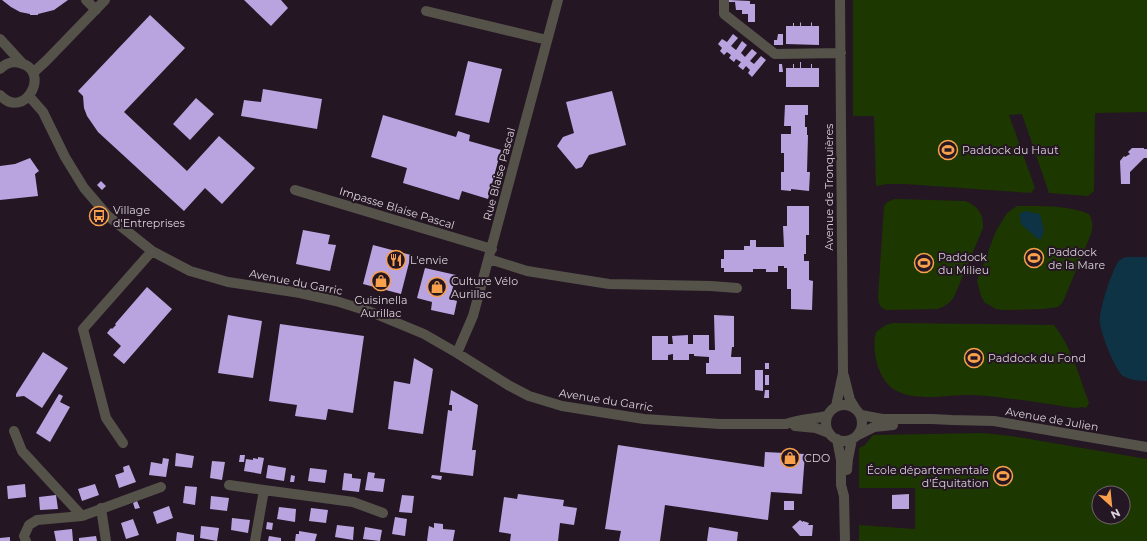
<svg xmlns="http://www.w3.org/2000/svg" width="1147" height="541" viewBox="0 0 1147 541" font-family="Montserrat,sans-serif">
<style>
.green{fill:#1d3701;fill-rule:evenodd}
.water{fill:#0d3345}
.building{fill:#b9a4e0}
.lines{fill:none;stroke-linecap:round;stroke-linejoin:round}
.minor{stroke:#55524a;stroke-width:10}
.labels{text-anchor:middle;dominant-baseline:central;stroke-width:4;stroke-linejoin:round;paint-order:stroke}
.poi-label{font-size:11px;fill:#dcd2db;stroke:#241723;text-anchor:start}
.street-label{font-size:11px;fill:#dcd2db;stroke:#241723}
</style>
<rect width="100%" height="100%" fill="#241723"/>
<!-- green -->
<path class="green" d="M853 0H1147V112L1095 113 1094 191 1088 196 1049 193 1022 114 1009 115 1035 188 1031 193 905 184H887L876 186 874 116H853Z
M895 199 965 201C978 206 984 214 983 228L954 297C950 303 944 307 937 309L886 310C880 307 879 305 878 298L884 206 887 202Z
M1017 206C1041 206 1067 205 1089 214 1093 221 1093 226 1091 234L1063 302 1058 307 1043 309 1004 310 996 309 989 305 985 303 981 296 977 281 996 231 1007 213Z
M893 323 1054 325C1072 348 1079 376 1089 403L1086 408 1082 407 1075 408C1041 403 1007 397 972 395 950 394 917 402 897 391 878 382 871 350 876 332L886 325Z
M983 433 1011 436 1147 459V541H859V525L915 529V488H859V448L865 445 873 435ZM1099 493H1123V517H1099Z"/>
<!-- water -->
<path class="water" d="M1025 211 1040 214 1044 231 1041 239H1038L1021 224 1019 214Z
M1126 257H1147V381C1139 381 1130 380 1123 376 1115 370 1101 334 1100 323 1098 312 1112 271 1118 262 1121 259 1123 258 1126 257Z"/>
<!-- building -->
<path class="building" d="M2 0H68L54 10 38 14V15H30V14L20 12 11 7Z
M244 0H281L288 8 271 26Z
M729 0 750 1V4H755V22H748V14H742V10H736L735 2H729Z
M150 15 185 48 124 112 187 171 219 136 255 168 222 204 205 188 184 211 98 132 87 116 84 108 83 96 78 91Z
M800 22 801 23V26H811V22L812 23V26H819V45L786 44V26H793V23H794V26H800Z
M733 34 738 38 731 46 736 50 742 41 747 45 741 53 745 57 752 49 757 53 750 61 754 64 761 56 766 60 752 77 748 73 750 70 746 66 743 70 738 66 741 62 736 59 734 62 729 58 731 55 727 52 724 55 720 51 722 48 718 44 722 39 727 42Z
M778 34H783V45H774V40H777Z
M468 61 502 69 489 123 455 115Z
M800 62H801V68H811V64H812V68H819V87H786V68H793V64H794V68H800Z
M779 64H782L783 72H779Z
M263 89 322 99 317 129 241 116 244 100 261 102Z
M612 91 626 145 589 155 582 167 576 169 557 146 563 137 574 133 566 102Z
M196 98 214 114 190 140 173 124Z
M785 105H808V115H805V127H807V135H808L807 172H810L809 191 791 189V191L781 190V172H784V153H781V134H791V126H784Z
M383 115 456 137 458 131 470 135 469 141 501 150 488 199 462 191 459 200 403 183 407 168 371 157Z
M1132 148H1144V149H1147V158H1144L1130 172V184H1121L1120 161 1124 156 1125 157 1130 154 1128 152Z
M30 158 39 171 35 174 38 196 0 200V166L15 164Z
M101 181 106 186 102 190 97 185Z
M787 206H809V235H806V254H804V261H809V280L813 281 812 310 791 309V289H787V268H784V266H778V272H766V269H753V272H724V268H721V259H724V250H744V246H750V240H756V247H784L783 226H787Z
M303 230 330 235 328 244 336 245 330 271 296 264Z
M373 245 411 255 401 294 363 284Z
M425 268 456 275 450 299 457 301 454 315 431 310 432 302 417 298Z
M147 287 172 309 124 364 113 355 121 346 107 333 111 328 112 329 116 325 115 324Z
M228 315 262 321 253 378 218 373Z
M714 315 734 316V347H732L731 357H741V374H706V363H709V357L694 356V354H689V360H673V354L668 355V360H652V336H668V344H673L672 336 688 335V344H693V335H709V350H715Z
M280 324 364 336 353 413 328 409 326 420 295 416 297 405 269 401Z
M43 352 68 368 42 408 24 396 16 397V394Z
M414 358 433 369 423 434 388 429 394 381 410 384Z
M765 363H769V369H765Z
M755 370H763V391L755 390Z
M765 375H769V385H765Z
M451 390 478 405 472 450H476L473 476 440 472 448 410 452 411V405H449Z
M765 390H769V398H764Z
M59 394 63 396 60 402 70 407 50 442 36 433Z
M618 445 764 467 765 452 805 454 802 494 771 492 768 520 665 505 660 541H619L621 531 605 529Z
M176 453 194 456 192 468 175 466Z
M240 455H245L244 462H239Z
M258 457 264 458 261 474 244 471 246 459 253 460V458L258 459Z
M163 458 169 459 166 477 149 475 151 462 162 464Z
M212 461 225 462 222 480 210 478Z
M129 465 136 482 119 488 115 475 124 472 123 467Z
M268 465 286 468 284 481 266 478Z
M310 468 327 470 325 483 308 481Z
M368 472 375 473 374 478 385 479 383 492 365 490Z
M344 473 352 474V478L361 479 359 492 342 490Z
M291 475 295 476 294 482H290Z
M432 475 442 476 441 480 431 478Z
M25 484 26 497 8 499 7 486Z
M95 484 99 495 82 501 78 489Z
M185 486 197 487 195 505 183 503Z
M518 494 564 500 563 506 577 508 574 525 560 523 558 541H510L511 534 499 532 504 497 517 499Z
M909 494V509H892V495Z
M56 495 58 509 40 510 39 497Z
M402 495 414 496 412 513 399 512Z
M211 496 229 498 227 511 210 509Z
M137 501 140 508 135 509 133 503Z
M784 501H794V510H784Z
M169 506 173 518 157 524 153 512Z
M279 507 296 509 295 522 277 519Z
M311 508 328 510 326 523 309 521Z
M395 517 407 519 405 536 392 534Z
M232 518 250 520 248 533 231 530Z
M133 519 139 535 126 539 121 523Z
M800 520 803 522V521L809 523 808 525H813L812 536H800L792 527Z
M267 522 273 523 272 530 266 529Z
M434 523 443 524V529L455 530 453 541H427L429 526 434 528Z
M337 525 354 527 353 540 335 537Z
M201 526 219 528 217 541 200 538Z
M365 527 382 530 380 541 363 539Z
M709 527 738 532 737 541H707Z
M72 529 73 541H56L54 531Z
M299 531 317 534 315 541H295L296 534H299Z
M177 532 194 535V541H176Z
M96 536 97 541H79V538Z
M269 536 281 538V541H268Z
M10 537V541H0V538Z"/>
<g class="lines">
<!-- minor -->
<path class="minor" d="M86 0 96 10
M724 0V14L775 54 841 53
M426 11 547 40
M0 39 22 63
M0 69C5 64 12 61 20 63 52 70 25 122 0 95
M33 73 47 60 105 0
M29 96 43 112 65 157 84 188 108 216 152 251 190 271 228 282 300 293 336 301 371 312 424 334 457 353 508 385 529 396 562 406 644 419 720 424H786C799 419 813 419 827 416
M295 190 492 249
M489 259 527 271 609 284 711 286 737 288
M457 353 473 316 558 0
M844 376 850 400 855 408
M826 423a18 18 0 1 1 36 0a18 18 0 1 1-36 0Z
M836 406 843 373 840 0
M861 415 882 419H932L952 420 994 421 1147 447
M795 426 816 428 829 433
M14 431 22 451 82 516
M858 435 874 427 893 425
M837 439 841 460V485L844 496 845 541
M123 443 106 418 83 329 152 251
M847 470 848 459 852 439
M229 485 264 490
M101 508 106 541
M26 541 24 536 29 525 37 520 82 516 161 487
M255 541 264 490 353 502 383 513"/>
</g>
<!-- icons -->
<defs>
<g id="stadium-ring" transform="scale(1)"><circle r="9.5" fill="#241723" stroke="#f8a04b" stroke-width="1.5"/><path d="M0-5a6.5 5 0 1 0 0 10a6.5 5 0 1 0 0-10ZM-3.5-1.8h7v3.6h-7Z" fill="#f8a04b"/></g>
<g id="bus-ring" transform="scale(1)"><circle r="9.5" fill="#241723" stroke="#f8a04b" stroke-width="1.5"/><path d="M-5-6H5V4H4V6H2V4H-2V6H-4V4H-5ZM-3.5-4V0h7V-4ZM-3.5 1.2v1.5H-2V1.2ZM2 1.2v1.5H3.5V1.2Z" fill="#f8a04b"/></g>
<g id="restaurant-ring" transform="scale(1)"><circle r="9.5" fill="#241723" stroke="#f8a04b" stroke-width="1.5"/><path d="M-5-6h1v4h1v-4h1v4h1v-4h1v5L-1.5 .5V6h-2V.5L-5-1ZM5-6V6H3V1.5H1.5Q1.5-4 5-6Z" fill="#f8a04b"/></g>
<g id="shop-ring" transform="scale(1)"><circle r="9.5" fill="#241723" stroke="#f8a04b" stroke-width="1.5"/><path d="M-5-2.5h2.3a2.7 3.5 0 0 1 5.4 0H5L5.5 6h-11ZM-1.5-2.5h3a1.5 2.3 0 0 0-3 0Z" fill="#f8a04b"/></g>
</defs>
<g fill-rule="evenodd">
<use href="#stadium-ring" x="948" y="150"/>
<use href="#bus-ring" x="99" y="216"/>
<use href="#stadium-ring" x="1034" y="258"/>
<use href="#restaurant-ring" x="396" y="260"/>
<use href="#stadium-ring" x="924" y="263"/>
<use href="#shop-ring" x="381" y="281"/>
<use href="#shop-ring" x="437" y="287"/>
<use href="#stadium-ring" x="974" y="358"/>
<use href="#shop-ring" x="790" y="458"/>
<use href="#stadium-ring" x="1003" y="476"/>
</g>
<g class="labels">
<!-- poi labels -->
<g class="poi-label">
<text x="962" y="150">Paddock du Haut</text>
<text x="113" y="210">Village<tspan x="113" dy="13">d'Entreprises</tspan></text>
<text x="1048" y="252">Paddock<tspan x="1048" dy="13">de la Mare</tspan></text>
<text x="938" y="257">Paddock<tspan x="938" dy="13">du Milieu</tspan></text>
<text x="410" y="260">L'envie</text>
<text x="451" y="281">Culture Vélo<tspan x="451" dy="13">Aurillac</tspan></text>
<text x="381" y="300" text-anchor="middle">Cuisinella<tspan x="381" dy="13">Aurillac</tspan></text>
<text x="988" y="358">Paddock du Fond</text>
<text x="804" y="458">CDO</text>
<text x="989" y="470" text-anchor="end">École départementale<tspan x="989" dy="13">d'Équitation</tspan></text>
</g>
<!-- street labels -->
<g class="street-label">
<text transform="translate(499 174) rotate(-75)">Rue Blaise Pascal</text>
<text transform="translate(829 187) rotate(-90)">Avenue de Tronquières</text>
<text transform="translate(397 208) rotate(17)">Impasse Blaise Pascal</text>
<text transform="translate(296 282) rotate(11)">Avenue du Garric</text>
<text transform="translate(606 400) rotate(9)">Avenue du Garric</text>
<text transform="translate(1052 419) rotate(10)">Avenue de Julien</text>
</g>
</g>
<!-- north arrow -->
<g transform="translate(1111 505) rotate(153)"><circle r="19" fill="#241723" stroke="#6e626d"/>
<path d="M0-3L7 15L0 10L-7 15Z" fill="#f8a04b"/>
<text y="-6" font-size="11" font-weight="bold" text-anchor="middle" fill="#dcd2db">N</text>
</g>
</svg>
